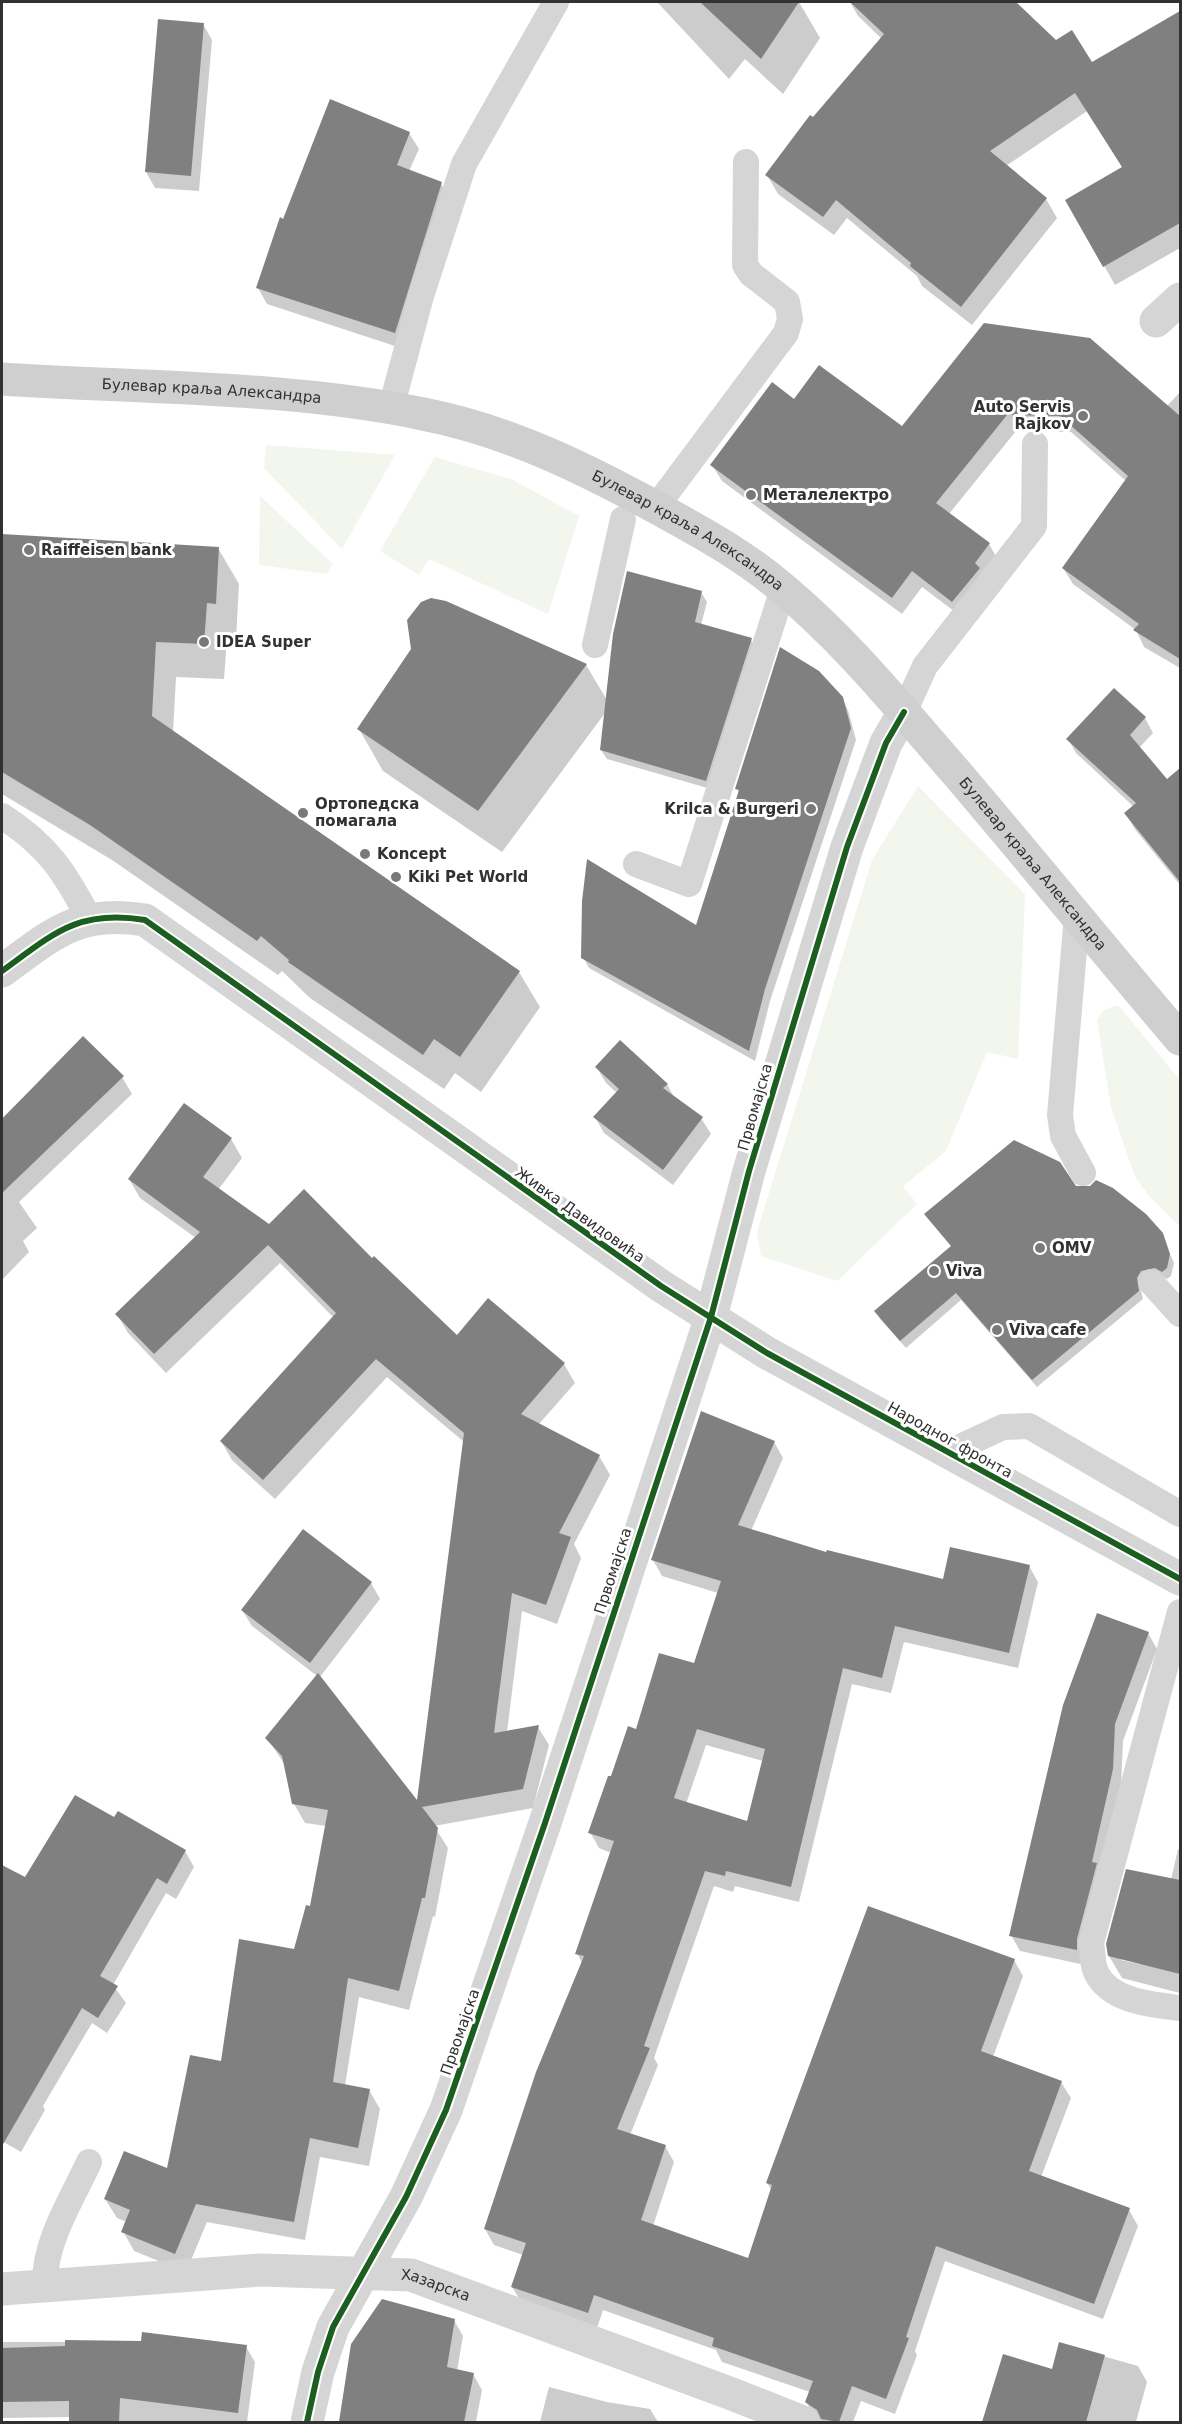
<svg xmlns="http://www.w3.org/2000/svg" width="1182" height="2424" viewBox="0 0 1182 2424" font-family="'DejaVu Sans',sans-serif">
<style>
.green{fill:#f2f6ed}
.shadow{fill:#0003;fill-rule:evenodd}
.building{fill:#808080;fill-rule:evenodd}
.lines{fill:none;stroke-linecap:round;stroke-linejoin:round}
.lane{stroke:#d5d5d5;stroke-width:26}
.street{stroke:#d5d5d5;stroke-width:33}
.secondary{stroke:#cfcfcf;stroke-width:33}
.cycleway-casing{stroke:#fff;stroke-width:10}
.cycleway{stroke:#1b5e20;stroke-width:6}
.poi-dot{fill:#797979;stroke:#fff;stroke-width:2}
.labels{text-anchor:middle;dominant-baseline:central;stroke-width:6;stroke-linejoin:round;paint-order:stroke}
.street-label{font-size:15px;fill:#313131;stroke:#fff}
.poi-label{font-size:15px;font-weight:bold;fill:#313131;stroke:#fff;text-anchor:start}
</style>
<rect width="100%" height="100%" fill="#fff"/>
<!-- green -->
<path class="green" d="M266 445 395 455 342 549 264 468Z
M435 457 511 479 579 516 548 614 429 559 419 575 380 551Z
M260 496 333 564 327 574 259 565Z
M918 786 1025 894 1018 1059 987 1052 946 1151 903 1186 917 1204 837 1281 761 1256 757 1232 872 860Z
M1118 1005 1180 1080V1227L1150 1197 1137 1180 1130 1163 1111 1107 1097 1020 1104 1010Z"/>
<!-- shadow -->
<path class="shadow" d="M657 2H799L820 38 783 94 745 59 729 79Z
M850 2H1014L1056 42 1091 64 1180 13V143L1155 157 1180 202V248L1115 285 1067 200 1123 168 1087 111 1006 166 1046 199 1057 218 972 325 922 286 917 276 847 218 834 235 778 194 767 175 882 39 858 16Z
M203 24 212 40 199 191 155 188 146 172Z
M409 133 419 149 409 171 441 184 450 200 404 349 267 304 258 288 284 221Z
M985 325 1167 406 1180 392V668L1144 647 1136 630 1073 584 1063 568 1126 481 1071 432 1016 431 949 514 989 544 998 560 962 617 922 587 902 614 722 481 712 465 794 401 903 428Z
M2 536 218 548 239 584 236 639 227 638 224 679 176 677 173 732 519 972 540 1007 481 1092 455 1073 444 1089 310 998 282 971 278 975 112 860 2 794Z
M701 592 707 602 701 625 751 640 756 649 711 789 607 759 601 750 605 713 502 852 383 771 359 729 586 665 607 700Z
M842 698 848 710 856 740 770 1001 755 1061 589 968 583 957 697 927 740 794 737 789Z
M1145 718 1153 733 1139 748 1180 798V885L1134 828 1126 814 1134 807 1076 753 1068 739Z
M83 1039 122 1077 132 1094 19 1202 37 1228 23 1241 29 1252 2 1280V1118Z
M597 1068 667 1084 675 1099 701 1118 711 1134 673 1185 604 1133 595 1117 617 1093 606 1083Z
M231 1139 242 1158 218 1190 269 1226 372 1260 457 1337 564 1364 575 1383 539 1424 599 1456 610 1475 574 1544 581 1558 557 1624 522 1611 507 1732 538 1727 549 1745 533 1808 434 1826 448 1848 435 1917 433 1916 409 2010 359 1997 345 2086 369 2090 380 2109 369 2166 320 2157 305 2240 207 2222 186 2272 134 2251 123 2231 127 2222 117 2218 105 2199 169 2171 222 2062 295 1951 311 1908 326 1826 305 1823 294 1804 285 1765 267 1738 317 1676 252 1626 242 1610 371 1583 380 1599 320 1677 418 1804 464 1442 387 1377 275 1499 232 1460 221 1441 334 1318 280 1263 166 1373 128 1333 117 1314 196 1238 140 1198 129 1179Z
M1075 1187 1161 1234 1174 1263 1171 1276 1167 1279 1160 1275 1140 1287 1143 1299 1037 1387 961 1300 906 1348 880 1319 876 1312 952 1247 926 1215Z
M774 1442 783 1458 751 1531 828 1554 944 1580 1029 1566 1038 1582 1018 1668 904 1642 891 1693 852 1684 799 1902 735 1886 733 1892 714 1886 654 2058 658 2065 630 2135 665 2146 674 2162 653 2226 749 2260 772 2191 767 2183 1014 1960 1023 1976 993 2057 1061 2082 1071 2098 1041 2177 1129 2210 1138 2226 1103 2319 945 2261 915 2351 917 2355 895 2414 861 2401 853 2422H822L816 2418 806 2402 810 2392 722 2362 716 2350 603 2310 597 2328 522 2303 512 2287 523 2255 494 2245 485 2229 582 1963 577 1953 611 1853 599 1848 590 1832 612 1778 637 1730 695 1665 718 1593 662 1576 653 1560ZM706 1745 763 1761 748 1823 686 1804Z
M1148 1633 1157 1649 1123 1741 1121 1786 1085 1965 1020 1951 1011 1935Z
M114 1820 185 1851 194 1867 176 1899 166 1893 113 1985 126 2003 107 2033 92 2023 43 2106 45 2110 21 2152 2 2141V1873L4 1868 25 1879Z
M1178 1849H1180V1993L1122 1978 1109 1956 1171 1880ZM1121 1957 1139 1961V1964L1121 1960Z
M454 2320 463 2336 457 2371 473 2374 482 2390 476 2422H339L352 2344Z
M2 2342H142L246 2347 255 2362 247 2422H70V2417L2 2418Z
M1060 2344 1138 2366 1147 2382 1136 2422H983L1004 2355 1053 2370Z
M549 2387 607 2402 650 2409 658 2422H540Z"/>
<!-- building -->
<path class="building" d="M700 2H799L761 59Z
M850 2H1016L1056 40 1072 30 1092 62 1180 11V223L1103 267 1065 200 1122 167 1075 93 990 151 1047 198 961 307 910 266 911 263 836 200 823 217 765 175 810 115 813 117 884 34Z
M158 19 204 23 191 176 145 172Z
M330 99 410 132 397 165 442 182 395 333 256 288 280 217 283 219Z
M984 323 1090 338 1180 416V659L1133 630 1139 624 1062 568 1128 476 1060 416 1007 415 936 503 990 543 975 563 980 568 952 602 912 571 892 598 710 465 772 382 794 399 819 365 902 426Z
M2 534 219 547 216 604 207 603 204 644 156 642 152 716 520 971 460 1057 434 1039 423 1055 288 962 289 960 261 936 257 941 90 825 2 772Z
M627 571 702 591 695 622 752 638 706 781 600 750 613 634Z
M431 598 446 601 587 664 478 811 357 729 411 649 407 620 421 602Z
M780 647 819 671 843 697 851 728 765 989 749 1051 581 958 582 901 587 859 696 925 739 790 735 789Z
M1114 688 1146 717 1130 735 1167 779 1180 768V882L1124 813 1136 803 1066 739Z
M83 1036 124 1076 2 1193V1119Z
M620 1040 668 1084 663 1088 703 1117 663 1170 593 1117 619 1089 595 1067Z
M184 1103 232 1138 203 1177 269 1224 304 1189 372 1258 374 1256 457 1335 488 1298 565 1363 521 1414 600 1455 559 1533 571 1537 546 1605 512 1593 494 1733 539 1725 523 1789 422 1807 438 1828 425 1898H422L399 1991 348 1978 333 2082 370 2089 358 2148 310 2138 294 2222 196 2204 175 2254 121 2232 130 2210 104 2199 124 2151 167 2168 190 2055 221 2061 239 1939 294 1949 306 1905 310 1906 328 1810 292 1804 282 1756 265 1738 318 1673 417 1800 464 1433 376 1359 263 1480 220 1441 336 1313 268 1245 154 1354 115 1314 200 1232 128 1179Z
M1014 1140 1060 1162 1076 1186H1090L1096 1180 1113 1188 1146 1214 1163 1233 1170 1254 1167 1268 1162 1272 1155 1268 1141 1271 1137 1278 1139 1291 1032 1380 956 1293 900 1341 874 1311 951 1246 924 1214Z
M701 1411 775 1441 738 1525 826 1552 827 1550 943 1579 950 1547 1030 1565 1009 1653 895 1626 882 1678 843 1668 791 1887 726 1871 725 1876 705 1871 644 2046 650 2048 617 2129 666 2145 641 2220 748 2258 772 2185 766 2183 868 1906 1015 1959 981 2051 1062 2081 1029 2171 1130 2208 1094 2304 936 2246 906 2337 909 2338 886 2399 852 2386 839 2422 821 2419 817 2410 805 2402 813 2381 712 2346 714 2338 594 2295 588 2313 511 2287 526 2243 484 2229 536 2072 584 1956 575 1954 614 1841 588 1833 608 1776H611L628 1726 636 1729 659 1653 694 1663 721 1581 651 1560ZM697 1729 765 1749 747 1821 674 1798Z
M303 1529 372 1582 310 1663 241 1610Z
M1097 1613 1149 1632 1115 1724 1113 1769 1092 1862 1097 1863 1077 1939V1950L1009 1936 1063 1705Z
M75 1795 114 1817 118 1811 186 1850 167 1884 157 1878 100 1976 118 1986 98 2018 82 2008 2 2146V1865L25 1877Z
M1126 1869 1180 1880V1974L1108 1956 1106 1944Z
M382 2299 455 2319 447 2367 474 2373 464 2422H339L351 2344Z
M142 2332 247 2345 238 2413 120 2398 119 2422H69V2401L2 2402V2348L65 2346V2340L141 2341Z
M1059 2342 1105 2355 1086 2422H982L1003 2354 1052 2369Z"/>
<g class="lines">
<!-- lane -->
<path class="lane" d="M391 408 421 296 464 164 556 2
M656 507 786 333 790 319 787 302 751 274 745 265 746 162
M595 645 623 519
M904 712 925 666 1034 526 1035 444
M2 816C48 846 64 871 89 918
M636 864 689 884 783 589
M1077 915 1060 1115 1063 1136 1083 1173
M1151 1282 1180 1314
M947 1453 1003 1427 1029 1426 1180 1514
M1180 1612 1091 1943C1093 1952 1092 1964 1096 1972 1109 2001 1152 2005 1180 2008
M45 2284C44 2242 72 2199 89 2162"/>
<!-- street -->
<g class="street">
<path d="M1156 321 1180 299"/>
<path d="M2 971C53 934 78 909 145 920L661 1286 767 1353 1180 1579"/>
<path id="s1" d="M2 2289 261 2270 411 2275 732 2394 803 2422"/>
<path d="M307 2422 318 2372 333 2327 406 2197 446 2110 545 1823 711 1317 749 1171 847 847 886 743 904 712"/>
</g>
<!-- secondary -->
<path class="secondary" id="s2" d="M2 379C138 388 289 386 423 414 511 431 590 471 668 514 708 536 747 558 782 588 846 641 899 707 954 770 1030 859 1104 950 1180 1039"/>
<!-- cycleway casing -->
<g class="cycleway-casing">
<path id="cycleway" d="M2 971C53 934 78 909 145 920L661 1286 767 1353 1180 1579
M307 2422 318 2372 333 2327 406 2197 446 2110 545 1823 711 1317 749 1171 847 847 886 743 904 712"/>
</g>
<!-- cycleway -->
<use href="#cycleway" class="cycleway"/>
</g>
<!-- markers -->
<g class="poi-dot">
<circle cx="1083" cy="416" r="6"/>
<circle cx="751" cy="495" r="6"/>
<circle cx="29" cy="550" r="6"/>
<circle cx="204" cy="642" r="6"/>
<circle cx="811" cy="809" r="6"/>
<circle cx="303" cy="813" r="6"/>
<circle cx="365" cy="854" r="6"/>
<circle cx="396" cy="877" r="6"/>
<circle cx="1040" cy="1248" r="6"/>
<circle cx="934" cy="1271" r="6"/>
<circle cx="997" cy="1330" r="6"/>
</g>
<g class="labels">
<!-- street labels -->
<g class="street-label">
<text stroke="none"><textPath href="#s2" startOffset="210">Булевар краља Александра</textPath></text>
<text stroke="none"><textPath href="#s2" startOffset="714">Булевар краља Александра</textPath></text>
<text stroke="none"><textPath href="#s2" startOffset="1198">Булевар краља Александра</textPath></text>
<text transform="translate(755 1107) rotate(-74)">Првомајска</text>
<text transform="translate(580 1215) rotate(35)">Живка Давидовића</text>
<text transform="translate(950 1440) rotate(29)">Народног фронта</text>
<text transform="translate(613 1571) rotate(-72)">Првомајска</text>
<text transform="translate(460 2032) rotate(-71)">Првомајска</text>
<text stroke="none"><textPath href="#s1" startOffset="436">Хазарска</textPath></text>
</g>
<!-- poi labels -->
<g class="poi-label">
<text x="1071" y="407" text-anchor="end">Auto Servis<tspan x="1071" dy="17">Rajkov</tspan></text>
<text x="763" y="495">Металелектро</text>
<text x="41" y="550">Raiffeisen bank</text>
<text x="216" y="642">IDEA Super</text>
<text x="315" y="804">Ортопедска<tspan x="315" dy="17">помагала</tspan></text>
<text x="799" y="809" text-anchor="end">Krilca &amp; Burgeri</text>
<text x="377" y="854">Koncept</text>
<text x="408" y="877">Kiki Pet World</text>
<text x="1052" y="1248">OMV</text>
<text x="946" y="1271">Viva</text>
<text x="1009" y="1330">Viva cafe</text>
</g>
</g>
<!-- border -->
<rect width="1182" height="2424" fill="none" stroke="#313131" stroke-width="6"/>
</svg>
